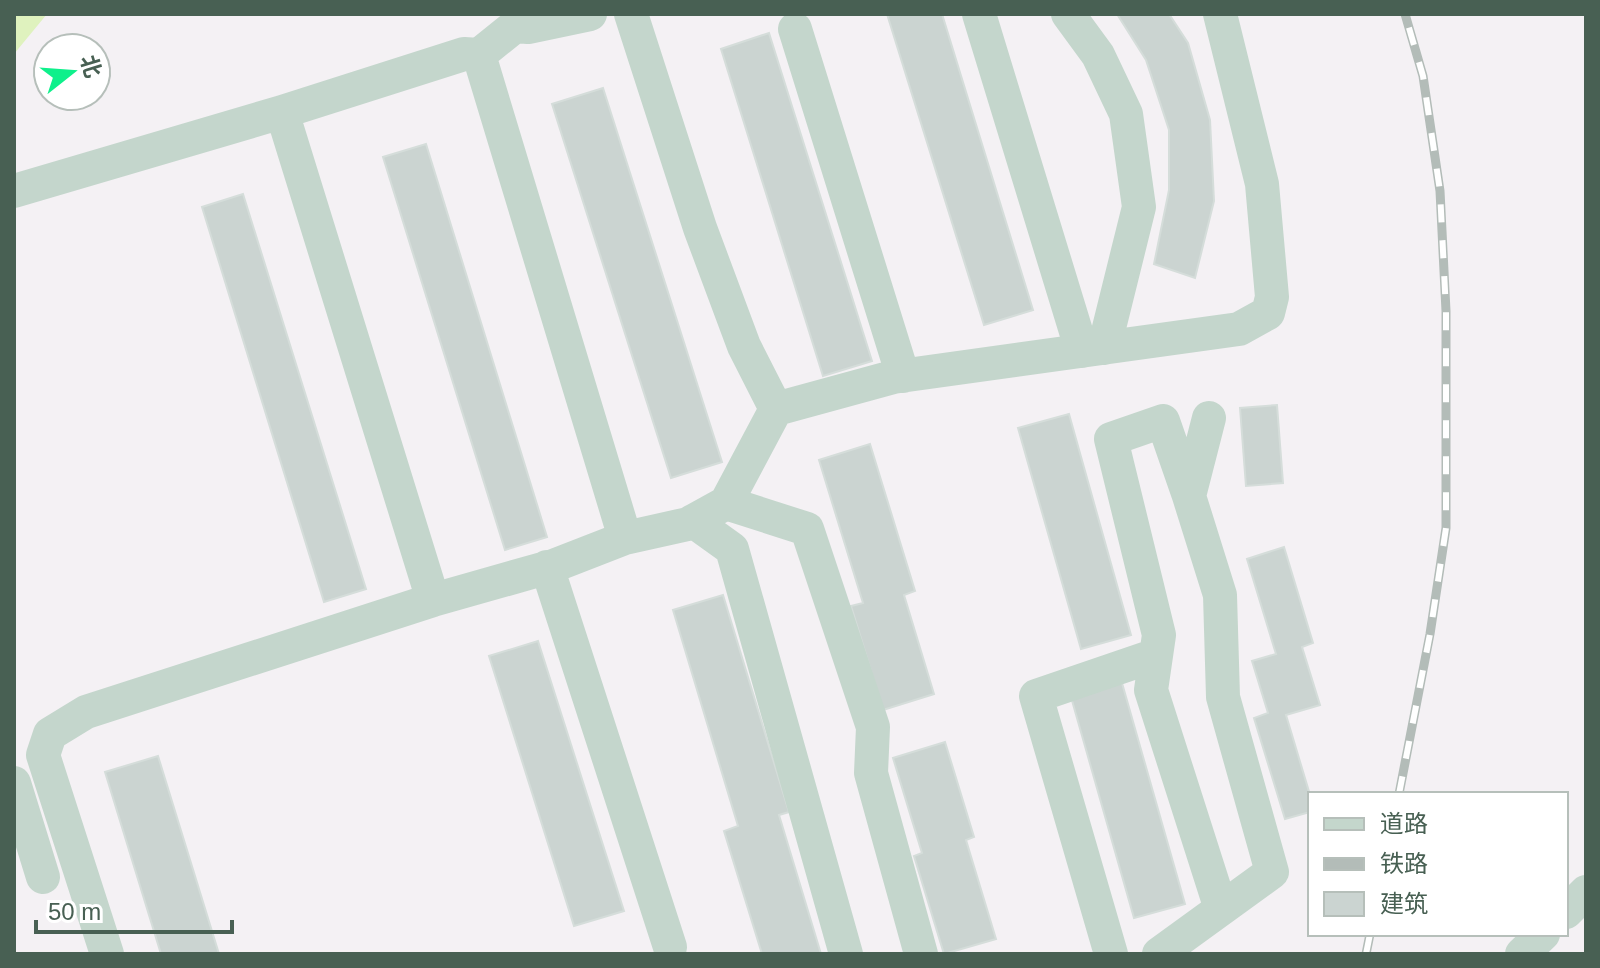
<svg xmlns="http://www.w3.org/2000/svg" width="1600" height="968" viewBox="0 0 1600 968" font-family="Helvetica,'Noto Sans SC',sans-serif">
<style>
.green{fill:#dff2be}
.building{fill:#cbd4d1;stroke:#d5ddda;stroke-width:2}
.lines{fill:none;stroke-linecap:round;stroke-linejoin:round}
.minor{stroke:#c4d6cc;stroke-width:34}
.rail-casing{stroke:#b3bcb8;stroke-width:9}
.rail{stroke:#fff;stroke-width:6;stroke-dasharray:18;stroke-linecap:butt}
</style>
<rect width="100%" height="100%" fill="#f4f1f4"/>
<!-- green -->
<path class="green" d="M14 14H47L14 54Z"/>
<!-- building -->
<path class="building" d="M887 14H942L1033 310 984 325Z
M1117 14H1169L1188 43 1210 120 1214 201 1195 278 1154 264 1169 190V130L1146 60Z
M769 33 872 361 823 376 721 49Z
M603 88 722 462 671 478 552 104Z
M426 144 547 537 505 550 383 157Z
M243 194 366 589 324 602 202 207Z
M1277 405 1283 483 1246 486 1240 408Z
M1069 414 1131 635 1081 649 1018 428Z
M870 444 915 591 904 595 934 694 883 710 851 606 863 603 819 460Z
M1284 547 1313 643 1302 647 1320 705 1286 715 1310 795V812L1285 819 1254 718 1268 713 1252 661 1276 654 1247 559Z
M723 595 789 812 779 815 821 954H762L724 831 738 826 673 610Z
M538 641 624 911 574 926 489 656Z
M1122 683 1185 904 1134 918 1071 697Z
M945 742 974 837 966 840 996 939 944 954 914 856 922 853 893 758Z
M158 756 219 954H161L105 772Z"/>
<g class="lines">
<!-- minor -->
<path class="minor" d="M631 14 700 228 744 346 776 409
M979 14 1082 351
M1068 14 1098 55 1126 114 1139 207 1104 348
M795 29 903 376
M479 55 625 538
M282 112 433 600
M14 191 282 112 464 54 479 55 515 26 528 27 590 14
M1189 496 1163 421 1111 439 1159 635 1151 690 1221 909
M726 503 807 529 873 727 871 773 921 954
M693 521 732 549 846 954
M547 567 670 947
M14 783 43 877
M1566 912 1586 892
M107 954 43 755 50 734 86 712 433 600 553 566 625 538 688 524 726 503 776 409 893 377 1239 329 1268 313 1272 297 1262 184 1220 14
M1111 954 1036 696 1156 655
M1159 954 1272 872 1223 697 1220 595 1189 496 1209 418
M1522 954 1543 934"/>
<!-- rail casing -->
<g class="rail-casing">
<path id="rail" d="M1399 794 1430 634 1446 528V311L1440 191 1423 76 1405 14
M1366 954 1370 934"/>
</g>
<!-- rail -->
<use href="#rail" class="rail"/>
</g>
<!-- border -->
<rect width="1600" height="968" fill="none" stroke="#486053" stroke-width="32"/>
<!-- legend -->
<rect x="1308" y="792" width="260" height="144" fill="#ffffff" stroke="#b6bfba" stroke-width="2"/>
<rect x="1324" y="818" width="40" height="12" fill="#c4d6cc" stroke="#b6bfba" stroke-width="2"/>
<text x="1380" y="832" font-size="24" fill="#486053">道路</text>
<rect x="1324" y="858" width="40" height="12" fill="#b3bcb8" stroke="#b6bfba" stroke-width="2"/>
<text x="1380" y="872" font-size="24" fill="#486053">铁路</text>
<rect x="1324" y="892" width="40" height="24" fill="#cbd4d1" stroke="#b6bfba" stroke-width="2"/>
<text x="1380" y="912" font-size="24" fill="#486053">建筑</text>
<!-- north arrow -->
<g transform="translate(72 72) rotate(73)"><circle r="38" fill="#ffffff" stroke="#b6bfba" stroke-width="2"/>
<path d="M0-6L14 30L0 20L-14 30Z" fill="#0ef08b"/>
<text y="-12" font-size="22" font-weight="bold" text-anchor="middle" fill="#486053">北</text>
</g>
<!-- scale -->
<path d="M36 920v12h196v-12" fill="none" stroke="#486053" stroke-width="4"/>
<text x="48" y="920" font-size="24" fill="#486053" stroke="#ffffff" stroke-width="6" paint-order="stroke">50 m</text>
</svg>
